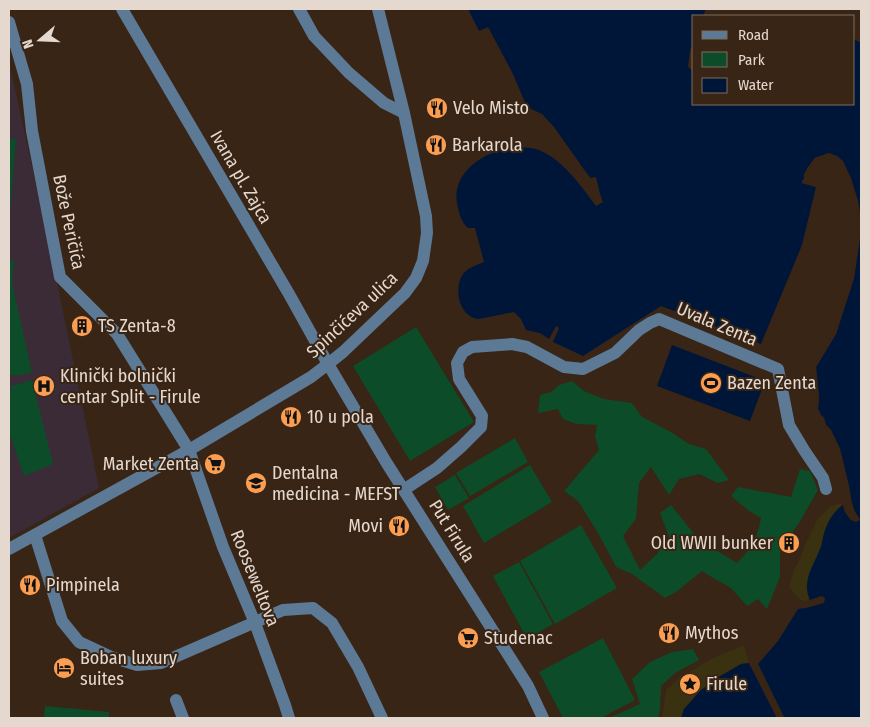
<svg xmlns="http://www.w3.org/2000/svg" width="870" height="727" viewBox="0 0 870 727" font-family="'Fira Sans Condensed',sans-serif">
<style>
.medical{fill:#3b2b37}
.green{fill:#0c4c28}
.sand{fill:#393110}
.water{fill:#001638}
.pier{fill:#382515}
.lines{fill:none;stroke-linecap:round;stroke-linejoin:round}
.minor{stroke:#5c7a96;stroke-width:12}
.labels{text-anchor:middle;dominant-baseline:central;stroke-width:4;stroke-linejoin:round;paint-order:stroke}
.poi-label{font-size:18px;fill:#e5d8ce;stroke:#382515;text-anchor:start}
.street-label{font-size:18px;fill:#e5d8ce;stroke:#382515}
</style>
<rect width="100%" height="100%" fill="#382515"/>
<!-- medical -->
<path class="medical" d="M9 62 54 267 99 488 9 538Z"/>
<!-- green -->
<path class="green" d="M9 139H16L9 226Z
M9 260H14L12 283 32 372C24 375 16 376 9 375Z
M416 327 474 422 410 461 353 366Z
M32 380 53 464 24 476 9 432V391L11 390V386Z
M572 381 584 391 604 399 632 403 642 417 671 432 689 444 706 449 729 480 718 483 699 474 679 479 669 495 651 467 639 483 636 519 623 536 640 570 657 554 669 537 660 513 671 505 699 540 737 563C752 548 757 539 761 518L749 511 731 496 738 487 791 497 800 469 810 471 818 490 799 523 780 549V577L767 609 758 599 747 606 731 588 713 578 702 571 676 592 665 598 632 574 616 567 598 533 578 501 564 491 599 450 595 436 597 425 576 424 563 419 558 409 538 413 540 395 551 392 559 385Z
M515 438 528 462 470 496 456 473Z
M530 465 552 502 484 543 463 506Z
M455 475 469 498 448 510 435 487Z
M581 525 617 588 555 624 520 561Z
M519 562 553 624 527 639 493 576Z
M603 638 635 700 601 718H563L539 672Z
M693 649 699 660 675 673 661 686 660 709 658 718H609L640 704 632 679 650 662 672 652Z
M45 706 109 712V718H44Z"/>
<!-- sand -->
<path class="sand" d="M841 503 844 518 811 596 807 601 800 600 789 587 794 570 800 559 805 545 818 518 831 506Z
M744 645 749 663 741 664 717 678 700 691 684 709 681 718H662L666 690 678 679 711 659Z"/>
<!-- water -->
<path class="water" d="M468 9H706L703 16H694V41L690 51 688 67 694 71V104H854V39L861 43V219L858 201 843 161 829 153 815 158 808 167 802 183 816 187 802 245 761 344 661 306 583 356 553 342 559 328 556 326 549 339 540 333 526 330 521 319 514 312 479 319C459 318 453 288 463 274 469 267 477 265 484 262L475 228H468C462 223 460 216 458 208 446 166 504 138 539 150 562 159 581 186 596 206L603 202 600 194 596 177 591 178 588 175 554 127 542 114 527 107 512 72 488 27 479 31Z
M861 232V718H780L783 716 758 664 778 641 798 609 806 608 824 603 825 598 822 596 810 600C801 581 814 565 820 549 822 545 822 541 823 537 826 525 832 512 843 505L845 512 851 520H860L854 510 851 499 849 486 840 449 831 430 826 425 824 418 821 415 818 409 819 397 816 367 836 334 854 278Z
M672 345 765 381 750 421 657 386Z
M749 663 777 718H681L684 709 700 691 717 678 741 664Z"/>
<!-- pier -->
<path class="pier" d="M829 153 837 156 843 161 851 178 858 201 861 221 859 220 855 201 849 179 841 163 836 158 829 156 816 160 810 168 807 175V179L806 181 816 184V187L802 183V181L804 179V174L808 167 815 158Z
M861 229 854 278 836 334 816 367 819 397 818 409 821 415 824 418 826 425 831 430 840 449 849 486 851 499 854 510 860 520 856 522 851 520 845 512 843 505V502L845 503 847 511 853 518 856 519H857L852 511 848 500 846 486 837 450 829 432 824 427 822 420 819 416 816 410 817 397 813 367 834 333 851 278 859 231Z
M749 663H752L779 717 780 716 756 664H758L784 717 777 718Z"/>
<g class="lines">
<!-- minor -->
<path class="minor" d="M122 9 289 294 328 364 386 462 528 686 543 718
M299 9 314 36 349 73 384 103 404 113
M9 22 27 84 32 131 60 277 117 334 189 450 223 547 255 623 285 705 289 718
M405 489 437 468 461 447 481 427 482 416 459 379 457 363 463 352 472 347 512 344 527 347 564 367 583 369 615 353 639 330 650 323 659 319 778 369 789 425 804 450 823 478 826 489
M35 535 62 621 79 642 111 657 137 665 161 663 283 610 313 608 332 623 358 667 382 718
M9 549 189 450 311 377 328 364 343 352 405 293 416 278 423 261 427 233 426 216 404 113 378 9
M176 700 183 718"/>
</g>
<!-- icons -->
<defs>
<g id="restaurant-disc" transform="scale(1.125)"><circle r="9.5" fill="#fb9e51" stroke="#382515"/><path d="M-5-6h1v4h1v-4h1v4h1v-4h1v5L-1.5 .5V6h-2V.5L-5-1ZM5-6V6H3V1.5H1.5Q1.5-4 5-6Z" fill="#111"/></g>
<g id="building-disc" transform="scale(1.125)"><circle r="9.5" fill="#fb9e51" stroke="#382515"/><path d="M-4-6H4V6H1V3H-1V6H-4ZM-2.5-4.3h1.7v1.8h-1.7ZM.8-4.3h1.7v1.8H.8ZM-2.5-1h1.7V.8h-1.7ZM.8-1h1.7V.8H.8Z" fill="#111"/></g>
<g id="stadium-disc" transform="scale(1.125)"><circle r="9.5" fill="#fb9e51" stroke="#382515"/><path d="M0-5a6.5 5 0 1 0 0 10a6.5 5 0 1 0 0-10ZM-3.5-1.8h7v3.6h-7Z" fill="#111"/></g>
<g id="hospital-disc" transform="scale(1.125)"><circle r="9.5" fill="#fb9e51" stroke="#382515"/><path d="M-5-5h3v3.5h4V-5h3V5h-3V1.5h-4V5h-3Z" fill="#111"/></g>
<g id="supermarket-disc" transform="scale(1.125)"><circle r="9.5" fill="#fb9e51" stroke="#382515"/><path d="M-6-5.5h2.5l.6 2H6L4.5 2H-2.5L-4.4-4H-6ZM-1.5 3.2a1.3 1.3 0 1 0 .1 0ZM3 3.2a1.3 1.3 0 1 0 .1 0Z" fill="#111"/></g>
<g id="university-disc" transform="scale(1.125)"><circle r="9.5" fill="#fb9e51" stroke="#382515"/><path d="M0-5L7-2L0 1L-7-2ZM-4 1L0 2.5L4 1V4Q0 6-4 4Z" fill="#111"/></g>
<g id="hotel-disc" transform="scale(1.125)"><circle r="9.5" fill="#fb9e51" stroke="#382515"/><path d="M-6-4.5h1.5V1H6V5H4.5V3h-9V5H-6ZM-4 0a1.8 1.8 0 1 1 3.6 0ZM.5 0V-2.5h3Q6-2.5 6 0Z" fill="#111"/></g>
<g id="sight-disc" transform="scale(1.125)"><circle r="9.5" fill="#fb9e51" stroke="#382515"/><path d="M0-6L1.8-2.2L6-1.7L2.9 1.2L3.7 5.4L0 3.3L-3.7 5.4L-2.9 1.2L-6-1.7L-1.8-2.2Z" fill="#111"/></g>
</defs>
<g fill-rule="evenodd">
<use href="#restaurant-disc" x="437" y="108"/>
<use href="#restaurant-disc" x="436" y="145"/>
<use href="#building-disc" x="82" y="326"/>
<use href="#stadium-disc" x="711" y="383"/>
<use href="#hospital-disc" x="44" y="386"/>
<use href="#restaurant-disc" x="291" y="417"/>
<use href="#supermarket-disc" x="215" y="464"/>
<use href="#university-disc" x="256" y="483"/>
<use href="#restaurant-disc" x="399" y="526"/>
<use href="#building-disc" x="789" y="543"/>
<use href="#restaurant-disc" x="30" y="585"/>
<use href="#restaurant-disc" x="669" y="633"/>
<use href="#supermarket-disc" x="468" y="638"/>
<use href="#hotel-disc" x="64" y="668"/>
<use href="#sight-disc" x="690" y="684"/>
</g>
<g class="labels">
<!-- poi labels -->
<g class="poi-label">
<text x="453" y="108">Velo Misto</text>
<text x="452" y="145">Barkarola</text>
<text x="98" y="326">TS Zenta-8</text>
<text x="60" y="376">Klinički bolnički<tspan x="60" dy="21">centar Split - Firule</tspan></text>
<text x="727" y="383">Bazen Zenta</text>
<text x="307" y="417">10 u pola</text>
<text x="199" y="464" text-anchor="end">Market Zenta</text>
<text x="272" y="473">Dentalna<tspan x="272" dy="21">medicina - MEFST</tspan></text>
<text x="383" y="526" text-anchor="end">Movi</text>
<text x="773" y="543" text-anchor="end">Old WWII bunker</text>
<text x="46" y="585">Pimpinela</text>
<text x="685" y="633">Mythos</text>
<text x="484" y="638">Studenac</text>
<text x="80" y="658">Boban luxury<tspan x="80" dy="21">suites</tspan></text>
<text x="706" y="684">Firule</text>
</g>
<!-- street labels -->
<g class="street-label">
<text transform="translate(241 177) rotate(60)">Ivana pl. Zajca</text>
<text transform="translate(69 222) rotate(78)">Bože Peričića</text>
<text transform="translate(352 315) rotate(-43)">Spinčićeva ulica</text>
<text transform="translate(717 324) rotate(23)">Uvala Zenta</text>
<text transform="translate(452 531) rotate(58)">Put Firula</text>
<text transform="translate(255 578) rotate(68)">Rooseweltova</text>
</g>
</g>
<!-- border -->
<rect width="870" height="727" fill="none" stroke="#e5d8ce" stroke-width="20"/>
<!-- legend -->
<rect x="692" y="15" width="162" height="90" fill="#382515" stroke="#7d6d5f"/>
<rect x="702" y="31" width="25" height="8" fill="#5c7a96" stroke="#7d6d5f"/>
<text x="738" y="40" font-size="15" fill="#e5d8ce">Road</text>
<rect x="702" y="52" width="25" height="15" fill="#0c4c28" stroke="#7d6d5f"/>
<text x="738" y="65" font-size="15" fill="#e5d8ce">Park</text>
<rect x="702" y="78" width="25" height="15" fill="#001638" stroke="#7d6d5f"/>
<text x="738" y="90" font-size="15" fill="#e5d8ce">Water</text>
<!-- north arrow -->
<g transform="translate(40 40) rotate(251)" stroke="#382515" stroke-width="4" paint-order="stroke">
<path d="M0-4L9 19L0 12L-9 19Z" fill="#e5d8ce"/>
<text y="-8" font-size="14" font-weight="bold" text-anchor="middle" fill="#e5d8ce">N</text>
</g>
</svg>
